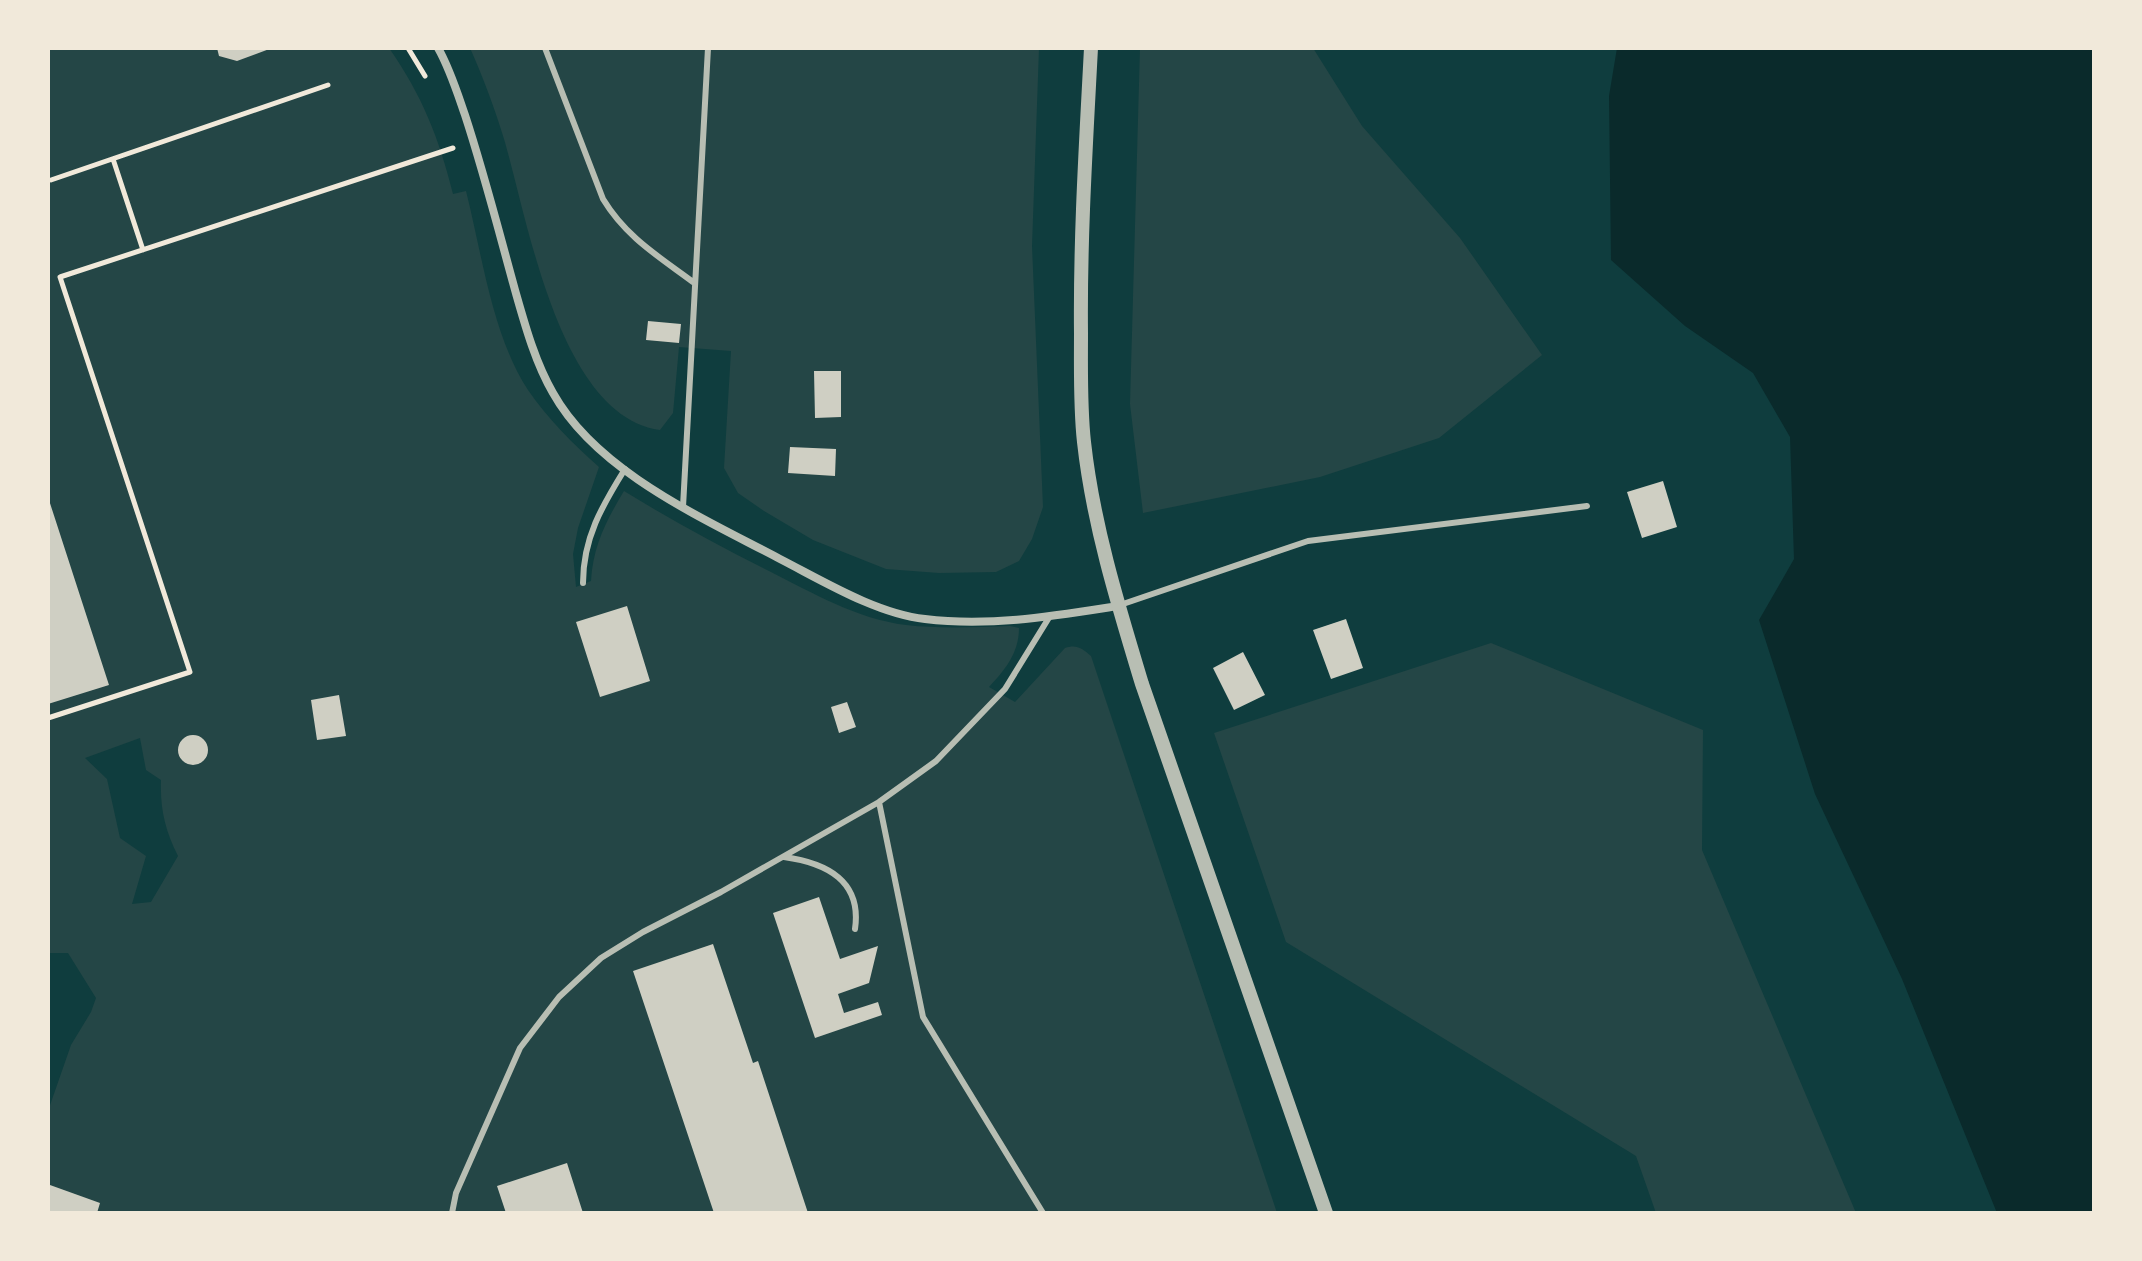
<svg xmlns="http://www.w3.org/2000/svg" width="2142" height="1261" viewBox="0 0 2142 1261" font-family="'Source Sans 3',sans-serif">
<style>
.green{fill:#244646;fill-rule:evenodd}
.water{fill:#0a2a2b}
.building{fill:#cfcfc3}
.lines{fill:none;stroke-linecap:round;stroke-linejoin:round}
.path{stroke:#f1e9da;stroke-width:5}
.service{stroke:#b8beb3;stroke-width:6}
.minor{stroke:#b8beb3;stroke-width:8}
.tertiary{stroke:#b8beb3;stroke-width:14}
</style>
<rect width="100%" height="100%" fill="#0f3d3e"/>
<!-- green -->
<path class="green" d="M48 48H389C422 95 439 138 453 194L466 191C482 254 492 335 528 390 548 419 573 444 599 467L578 528 573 554 576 587 591 581C593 546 606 521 624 491 671 520 719 546 769 571 813 593 857 619 906 625 940 629 976 627 1010 626L1019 628C1019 653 1005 670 989 687L1015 702 1065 648C1076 644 1082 648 1091 656L1277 1213H48V1111L71 1045 91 1012 96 998 68 953H48ZM140 738 146 770 161 780C160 809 165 830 178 856L151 902 132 904 146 856 120 838 107 779 85 758Z
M470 48H1039L1032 246 1043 507 1032 539 1019 561 996 572 939 573 886 569 813 540 764 511 738 493 724 468 731 351 679 347 673 413 660 430C559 416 528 220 504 139 495 109 483 77 470 48Z
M1140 48H1313L1362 126 1460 238 1542 355 1439 438 1320 477 1143 513 1130 404Z
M1491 643 1703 730 1702 850 1856 1213H1656L1636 1156 1286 942 1214 733Z"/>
<!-- water -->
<path class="water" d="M1617 48H2094V1213H1997L1902 979 1815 794 1759 620 1794 559 1790 437 1753 373 1685 326 1611 260 1609 96Z"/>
<!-- building -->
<path class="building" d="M217 48H272L237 61 219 56Z
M648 321 681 324 679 343 646 340Z
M814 371H841V417L815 418Z
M790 447 836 449 835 476 788 473Z
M1663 481 1677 527 1642 538 1627 492Z
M48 497 109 685 48 704Z
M627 606 650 681 600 697 576 622Z
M1346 619 1363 668 1331 679 1313 630Z
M1243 652 1265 695 1234 710 1213 668Z
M339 695 346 736 317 740 311 700Z
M847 702 856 727 839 733 831 707Z
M178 750a15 15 0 1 1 30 0a15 15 0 1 1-30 0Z
M819 897 840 959 878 946 869 983 838 994 844 1013 878 1002 882 1015 815 1038 773 913Z
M713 944 753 1063 758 1061 808 1213H714L633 971Z
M567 1163 583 1213H506L497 1186Z
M50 1185 100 1203 97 1213H48Z"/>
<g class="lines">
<!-- path -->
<path class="path" d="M408 48 425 76
M113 159 143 250
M51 180 328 85
M48 718 190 672 60 277 453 148"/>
<!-- service -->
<path class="service" d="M545 48 603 199C626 237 658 256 693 282
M683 507 708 48
M583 583C583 538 602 506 625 469
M1120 605 1308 541 1587 506
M879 802 923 1017 1043 1213
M784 857C827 863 862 881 855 929
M452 1213 456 1193 520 1048 559 997 601 958 643 932 721 892 879 802 936 761 1005 689 1050 616"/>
<!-- minor -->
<path class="minor" d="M438 48C450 69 457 92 465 115 484 173 499 232 515 290 525 325 535 362 553 393 597 472 703 518 780 559 823 581 877 614 925 619 990 627 1054 616 1118 606"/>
<!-- tertiary -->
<path class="tertiary" d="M1091 48C1086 143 1080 238 1081 333 1081 369 1080 406 1084 442 1093 524 1118 605 1142 684L1326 1213"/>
</g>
<!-- border -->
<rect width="2142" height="1261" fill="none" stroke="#f1e9da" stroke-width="100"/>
</svg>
